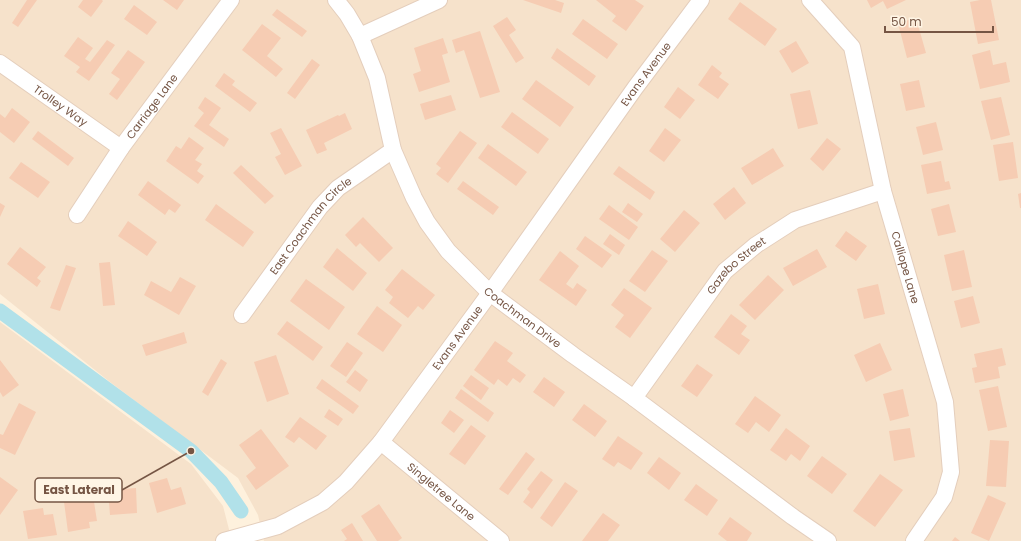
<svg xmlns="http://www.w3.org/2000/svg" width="1021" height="541" viewBox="0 0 1021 541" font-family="Poppins,sans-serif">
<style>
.residential{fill:#f6e2cb}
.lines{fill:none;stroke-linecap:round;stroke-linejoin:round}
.canal{stroke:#b1e1e9;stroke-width:15}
.building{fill:#f6ccb3}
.street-casing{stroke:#e4cebc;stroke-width:18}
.street{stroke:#fff;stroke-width:16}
.labels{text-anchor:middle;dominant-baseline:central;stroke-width:3;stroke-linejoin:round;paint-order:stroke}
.street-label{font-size:11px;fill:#755544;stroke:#fff5e5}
.leader{fill:none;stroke:#755544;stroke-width:1.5}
.callout-dot{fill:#755544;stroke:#fff5e5;stroke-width:1.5}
.callout{fill:#fff5e5;stroke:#755544;stroke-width:1.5}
.callout-label{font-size:12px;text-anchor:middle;font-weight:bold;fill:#755544}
</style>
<rect width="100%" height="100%" fill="#fef1dd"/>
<!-- residential -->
<path class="residential" d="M0 0H1021V541H264L258 515 238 478 110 382 0 294Z
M0 322 191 464 223 506 232 541H0Z"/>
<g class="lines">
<!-- canal -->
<path class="canal" d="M0 311 191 451 221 482 241 511"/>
</g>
<!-- building -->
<path class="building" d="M27 0H37L18 27 12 23Z
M83 0H102L103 1 91 17 78 7Z
M163 0H184L177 10Z
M523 0H555L564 3 561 13Z
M596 0H635L644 6 626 31 612 21 616 16Z
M867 0H906L887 9 883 1 871 8Z
M980 0H991L999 40 978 44 970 2Z
M740 2 777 29 765 46 728 19Z
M134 5 157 22 147 35 124 19Z
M277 9 307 31 302 37 272 15Z
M507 17 516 30 509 35 524 58 516 63 493 26Z
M916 18 926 53 907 58 898 23Z
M583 19 618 44 607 59 572 34Z
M262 24 281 38 267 56 283 69 276 77 242 50Z
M480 31 500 92 480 98 464 50 456 53 452 40Z
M78 37 93 48 85 59 90 62 107 40 115 45 89 81 76 72 80 67 64 56Z
M443 38 448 53 442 55 450 82 419 92 413 74 421 71 414 48Z
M796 41 809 63 792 73 779 51Z
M557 48 596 76 589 86 551 58Z
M128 50 145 62 117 100 109 94 120 79 111 73Z
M990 50 993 65 1006 62 1010 82 980 89 972 55Z
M312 59 320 65 295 99 287 93Z
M712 65 722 73 719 77 729 84 718 99 698 85Z
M224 73 235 81 232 85 257 103 250 112 215 86Z
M536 80 574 107 560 127 522 99Z
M919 80 925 107 906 111 900 84Z
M678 87 695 100 680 119 664 107Z
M810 90 818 124 798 129 790 94Z
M451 95 456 110 425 120 420 104Z
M205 97 221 108 209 125 229 139 224 147 194 126 204 113 198 108Z
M1001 97 1010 135 991 140 981 101Z
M12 108 30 122 14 143 0 132V114L5 118Z
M512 112 549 139 538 154 501 127Z
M345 113 352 129 324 143 327 150 317 154 306 130 338 115 339 116Z
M936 122 943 150 923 155 916 127Z
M281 128 302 166 285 175 275 157 281 154 270 133Z
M665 128 681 140 664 162 649 151Z
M38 131 74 158 68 166 32 139Z
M460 131 477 143 448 183 436 174 441 168 436 164Z
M189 137 204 148 195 160 202 164 197 171 204 176 198 184 166 161 176 146 181 149Z
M827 138 841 149 823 171 810 159Z
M1013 142 1018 178 999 181 993 145Z
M488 144 527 172 516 186 478 158Z
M773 148 784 166 752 185 741 168Z
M941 161 945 182 949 181 951 189 927 194 921 165Z
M21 162 50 182 38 198 9 178Z
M241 165 274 196 265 204 233 173Z
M619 166 655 192 650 200 613 174Z
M148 181 181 205 175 213 169 209 165 215 138 195Z
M463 181 499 207 493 215 457 189Z
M734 187 746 203 725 220 713 204Z
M1021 193V208H1020L1018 194Z
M0 203 5 206 0 217Z
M628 203 643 214 637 222 622 212Z
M216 204 254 232 243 247 205 220Z
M949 204 956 232 938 236 931 209Z
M609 205 638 227 629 240 599 219Z
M684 210 700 223 675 252 660 239Z
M363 217 393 248 379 262 360 243 356 247 345 235Z
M128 221 157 242 147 256 118 236Z
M846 231 867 246 856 261 835 246Z
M610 234 625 245 619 255 603 244Z
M585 236 612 255 602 268 576 249Z
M20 247 46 267 37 278 41 281 37 287 7 264Z
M337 248 367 273 353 291 323 267Z
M817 249 827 267 793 286 783 268Z
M652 250 668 261 645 292 629 281Z
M964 250 972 287 952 291 944 255Z
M560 251 579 266 566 284 573 289 577 283 587 290 576 306 539 280Z
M110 262 115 305 103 306 99 263Z
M66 265 76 268 60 311 50 308Z
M402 269 435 295 423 310 418 306 408 318 389 303 393 297 385 290Z
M768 275 784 290 755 320 739 305Z
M180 277 196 286 179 315 144 295 151 281 171 292Z
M306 279 345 307 329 330 290 301Z
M878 284 885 314 864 319 857 289Z
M624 288 652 308 630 338 615 327 624 315 611 305Z
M973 296 980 323 961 328 954 301Z
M377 306 402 325 383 352 357 334Z
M731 314 747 326 741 334 750 340 739 355 714 337Z
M287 321 323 347 313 361 277 334Z
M184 332 187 343 146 356 142 345Z
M495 341 513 353 507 361 526 375 520 383 513 378 507 386 498 379 494 385 474 370Z
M347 342 363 353 346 377 330 366Z
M880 343 892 370 866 382 854 355Z
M1002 348 1006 365 998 367 1000 378 975 383 972 368 977 367 974 354Z
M276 355 289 394 267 402 254 362Z
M221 359 227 363 208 396 202 392Z
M0 360 19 385 3 397 0 392Z
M697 364 713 375 697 397 681 386Z
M355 370 368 380 360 392 346 382Z
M471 375 489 388 481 400 463 386Z
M544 377 565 392 554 407 533 392Z
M322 379 359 406 353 414 316 388Z
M998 386 1007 427 988 431 979 390Z
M461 389 494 413 488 422 455 398Z
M903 389 909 416 890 421 883 394Z
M755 396 781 415 769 432 756 422 748 433 735 424Z
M19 403 36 412 15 455 0 448V434L3 435Z
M584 404 607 421 595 437 572 420Z
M329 409 343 419 338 426 324 417Z
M450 410 464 420 454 433 441 423Z
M300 417 327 436 316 450 299 437 294 443 285 437Z
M471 425 486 436 465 465 449 454Z
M786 428 810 446 800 461 791 454 786 461 770 450Z
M910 428 915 457 894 461 889 431Z
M261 429 289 466 256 490 246 476 256 468 239 445Z
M618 436 643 453 631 470 618 462 614 467 602 459Z
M990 440 1009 441 1006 487 986 486Z
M526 452 535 459 508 495 499 489Z
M822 456 847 474 832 494 807 476Z
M659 457 681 473 669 490 647 473Z
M541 471 553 480 532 509 523 502 530 492 527 489Z
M880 474 903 490 875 527 853 511Z
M0 477 18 490 0 515Z
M167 478 171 490 181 487 186 504 157 513 149 483Z
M565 482 578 491 552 527 540 518Z
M696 484 718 500 707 516 684 500Z
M136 488 137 513 110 515 108 490Z
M92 489 97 521 89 522 90 528 68 532 64 502 75 500 74 492Z
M988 495 1006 503 989 541 971 533Z
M379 504 402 538 398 541H377L361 516Z
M43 508 44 515 53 514 57 535 28 539 23 511Z
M603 513 620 525 608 541H582Z
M730 517 752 533 747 541H727L718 534Z
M352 523 363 541H344L347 539 341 530Z
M955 537 960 541H952Z"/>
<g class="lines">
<!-- street casing -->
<g class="street-casing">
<g id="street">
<path id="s1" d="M336 0 347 14 360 36 377 78 393 150 414 198 427 222 448 251 490 293 573 355 634 398 793 517 828 541"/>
<path id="s2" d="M810 0 852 47 883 191 945 402 951 472 944 497 914 541"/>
<path d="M360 36 439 0"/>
<path id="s3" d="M0 63 121 148"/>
<path id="s4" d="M77 215 121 148 231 0"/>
<path id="s5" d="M242 315 320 207 338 188 393 150"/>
<path id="s6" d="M634 398 725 271 756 245 795 220 883 191"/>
<path id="s7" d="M381 442 501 541"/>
<path id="s8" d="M224 541 278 526 323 502 346 482 381 442 490 293 635 88 701 0"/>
</g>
</g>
<!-- street -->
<use href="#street" class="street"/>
</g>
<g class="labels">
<!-- street labels -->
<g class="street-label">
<text stroke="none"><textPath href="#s8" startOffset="644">Evans Avenue</textPath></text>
<text stroke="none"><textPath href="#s3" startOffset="74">Trolley Way</textPath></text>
<text stroke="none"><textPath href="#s4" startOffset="132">Carriage Lane</textPath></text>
<text stroke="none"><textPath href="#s5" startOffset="113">East Coachman Circle</textPath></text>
<text stroke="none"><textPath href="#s6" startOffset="168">Gazebo Street</textPath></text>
<text stroke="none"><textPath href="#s2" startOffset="290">Calliope Lane</textPath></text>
<text stroke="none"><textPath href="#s1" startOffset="378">Coachman Drive</textPath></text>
<text stroke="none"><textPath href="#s8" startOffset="320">Evans Avenue</textPath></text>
<text stroke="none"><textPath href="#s7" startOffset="78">Singletree Lane</textPath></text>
</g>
</g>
<!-- callouts -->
<path class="leader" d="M191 451L122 490"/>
<circle class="callout-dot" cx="191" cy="451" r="4"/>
<rect class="callout" x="35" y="478" width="87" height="24" rx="4"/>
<g class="callout-label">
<text x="79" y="494">East Lateral</text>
</g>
<!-- scale -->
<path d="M885 26v6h108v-6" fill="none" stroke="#755544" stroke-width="2"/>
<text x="891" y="26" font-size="12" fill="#755544" stroke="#fff5e5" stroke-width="3" paint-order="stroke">50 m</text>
</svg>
